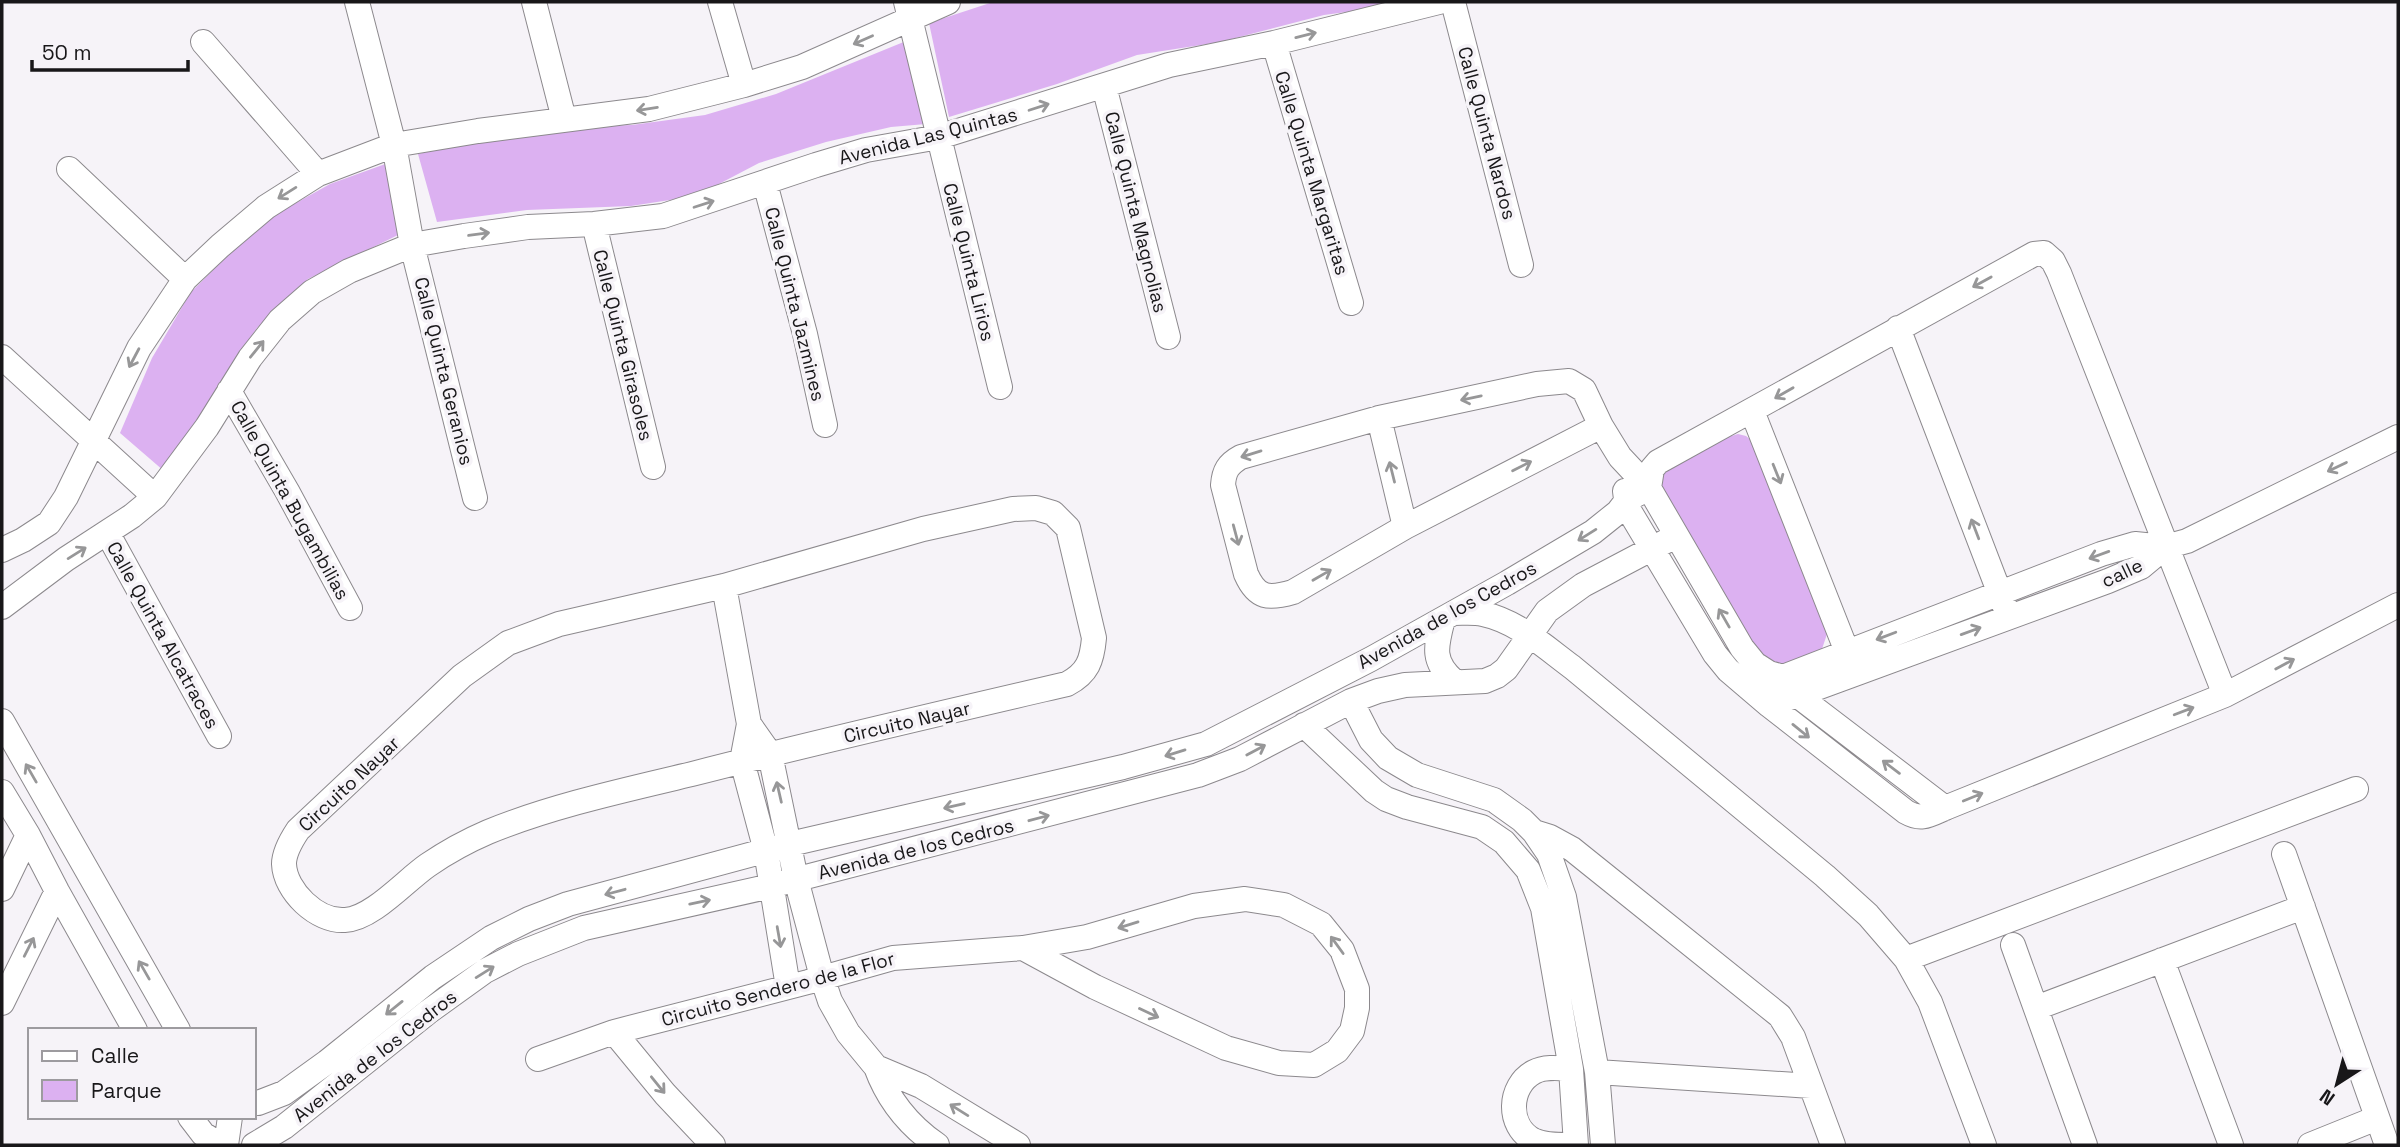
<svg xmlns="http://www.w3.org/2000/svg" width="2400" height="1147" viewBox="0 0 2400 1147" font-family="'Space Grotesk',sans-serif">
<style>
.green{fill:#dcb1f1}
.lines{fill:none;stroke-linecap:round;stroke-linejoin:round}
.street-casing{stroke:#8c898d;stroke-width:26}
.street{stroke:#fff;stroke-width:24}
.oneway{stroke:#979798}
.labels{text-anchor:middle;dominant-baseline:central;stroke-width:7;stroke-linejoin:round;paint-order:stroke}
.street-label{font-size:19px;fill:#181719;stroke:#f6f3f8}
</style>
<rect width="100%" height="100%" fill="#f6f3f8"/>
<!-- green -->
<path class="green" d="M993 2H1407L1399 5 1324 15 1220 42 1137 55 1057 84 949 117 929 23Z
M911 39 926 124 891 127 826 142 759 163 696 196 631 206 527 210 437 222 418 154 480 140 565 127 632 125 705 115 776 94Z
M388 163 398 235 308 279 257 328 223 378 191 434 164 471 120 433 152 358 191 292 262 222 330 184Z
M1738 434 1746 436 1751 440 1827 634 1822 649 1778 666 1764 663 1661 493 1662 478 1666 471 1728 437Z"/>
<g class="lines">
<!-- street casing -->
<g class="street-casing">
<path id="street" d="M357 2 394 145 412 245 475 498
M534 2 564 119
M720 2 744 85
M906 2 1000 387
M1453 2 1521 265
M203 42 318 174
M1274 43 1351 303
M1104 86 1168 337
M69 169 185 279
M765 183 805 334 825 425
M594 224 653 467
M1898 328 2005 607
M2 357 155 497
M229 391 287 491 350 608
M1752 411 1853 667
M1379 418 1405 527
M1601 426 1405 527 1293 592C1269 599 1257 599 1246 574L1223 485C1224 471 1228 464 1241 457L1379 418 1537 384 1569 381 1584 390 1601 426 1620 457 1649 488 1742 648 1755 664 1769 673 1783 677 1797 695 1945 808
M1625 491 1627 507 1715 654 1728 670 1769 705 1906 812C1922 821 1929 815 1945 808L2225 695 2398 605
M1036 508 1053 513 1068 528 1094 638C1092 660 1088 673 1067 684 942 713 816 742 692 774 625 790 551 806 488 832 467 841 447 852 428 865 406 880 372 919 345 920 317 922 285 891 284 864 284 852 292 839 298 830L462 676 508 643 559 624 724 586 923 529 1013 509Z
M108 534 219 736
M2 550 23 540 49 523 66 497 139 348 185 279 220 246 266 207 318 174 394 145 478 131 649 109 744 85 802 67 948 2
M724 586 749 724 742 761 766 851 788 987
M2 607 66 559 132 516 155 497 207 427 250 358 280 320 312 292 349 271 412 245 464 236 528 227 594 224 663 216 816 165 866 150 939 137 1169 65 1274 43 1439 2
M1455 613C1464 613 1474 612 1483 614 1517 621 1545 647 1572 667L1825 876 1868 915 1906 959 1930 1002 1984 1145
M1443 619C1436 646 1431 661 1454 681
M1770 682 2101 554 2135 544 2165 547 2187 541 2398 437
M1784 700 2108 581 2141 567 2165 547
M1351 701 1371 740 1388 758 1417 775 1494 800 1522 820 1534 832 1549 854 1564 897 1597 1072 1603 1145
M2 721 178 1030
M749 724 770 754 796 879 822 977 830 1001 848 1033 876 1067 921 1086 1018 1145
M1304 725 1374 791 1386 799 1407 807 1482 827 1504 842 1528 870 1543 908 1571 1069 1576 1145C1562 1145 1546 1146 1533 1140 1507 1126 1508 1086 1534 1072 1545 1066 1559 1068 1571 1069
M2 792 28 835 57 891 135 1030
M1534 832 1550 837 1572 849 1780 1016 1793 1037 1833 1145
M2284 854 2387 1145
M2 889 28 835
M2013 945 2085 1145
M1906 959 2356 789
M2162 960 2231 1145
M2 1003 57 891
M2036 1008 2303 907
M614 1032 665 1094 713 1145
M538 1059 614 1032 808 982 893 958 1023 948 1087 937 1194 906 1245 899 1284 905 1321 924 1342 950 1357 989V1008L1352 1031 1337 1051 1314 1065 1279 1063 1226 1048 1095 987 1023 948
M876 1067C888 1100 908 1125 937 1145
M1597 1072 1811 1086
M254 1102 258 1103 284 1093 327 1062 433 977 491 938 529 919 568 904 790 844 1123 767 1206 744 1371 659 1507 583 1593 532 1618 512 1628 499 1649 488 1652 469 1658 462 2034 254 2044 253 2053 261 2059 273 2225 695
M190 1117 203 1134 220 1145
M226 1145 230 1117
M254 1145 284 1127 428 1012 485 971 518 954 584 928 771 886 1198 775 1240 759 1351 701 1378 691 1405 685 1485 681 1497 676 1506 669 1547 611 1583 585 1676 536
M2310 1145 2377 1118"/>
</g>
<!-- street -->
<use href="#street" class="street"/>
</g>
<!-- one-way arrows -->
<defs><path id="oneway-shaft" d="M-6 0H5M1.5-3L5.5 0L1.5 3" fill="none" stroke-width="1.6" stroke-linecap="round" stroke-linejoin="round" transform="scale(1.75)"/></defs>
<g class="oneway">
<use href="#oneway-shaft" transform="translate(1306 35) rotate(-14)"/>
<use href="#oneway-shaft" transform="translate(863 40) rotate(156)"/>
<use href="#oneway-shaft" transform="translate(1039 107) rotate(-18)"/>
<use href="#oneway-shaft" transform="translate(647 109) rotate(171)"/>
<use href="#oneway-shaft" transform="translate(287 193) rotate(148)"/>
<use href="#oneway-shaft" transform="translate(704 204) rotate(-18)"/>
<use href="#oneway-shaft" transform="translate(479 234) rotate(-8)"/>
<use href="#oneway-shaft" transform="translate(1982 282) rotate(151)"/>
<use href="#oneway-shaft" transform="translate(257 349) rotate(-51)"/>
<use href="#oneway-shaft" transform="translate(134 358) rotate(118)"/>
<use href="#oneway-shaft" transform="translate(1784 393) rotate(150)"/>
<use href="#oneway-shaft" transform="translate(1471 398) rotate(168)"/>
<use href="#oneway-shaft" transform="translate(1251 454) rotate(163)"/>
<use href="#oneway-shaft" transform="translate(1522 466) rotate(-27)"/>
<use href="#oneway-shaft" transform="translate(2337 467) rotate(154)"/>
<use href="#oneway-shaft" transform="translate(1392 472) rotate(-104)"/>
<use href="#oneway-shaft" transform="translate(1777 474) rotate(68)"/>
<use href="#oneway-shaft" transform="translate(1975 529) rotate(-111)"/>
<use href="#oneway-shaft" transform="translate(1236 535) rotate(75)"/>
<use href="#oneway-shaft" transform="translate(1587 535) rotate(148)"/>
<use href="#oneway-shaft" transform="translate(77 553) rotate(-32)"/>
<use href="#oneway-shaft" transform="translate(2099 555) rotate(160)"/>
<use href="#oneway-shaft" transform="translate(1322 575) rotate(-30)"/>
<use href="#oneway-shaft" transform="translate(1724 618) rotate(-120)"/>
<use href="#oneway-shaft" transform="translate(1971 631) rotate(-20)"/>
<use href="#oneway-shaft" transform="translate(1886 636) rotate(159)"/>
<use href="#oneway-shaft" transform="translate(2285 664) rotate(-28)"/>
<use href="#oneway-shaft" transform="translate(2184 711) rotate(-21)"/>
<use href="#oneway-shaft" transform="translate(1801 731) rotate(39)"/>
<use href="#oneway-shaft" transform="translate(1256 750) rotate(-28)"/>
<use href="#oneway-shaft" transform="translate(1175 753) rotate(163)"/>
<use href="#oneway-shaft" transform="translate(1891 767) rotate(-143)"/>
<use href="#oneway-shaft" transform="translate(31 773) rotate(-120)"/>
<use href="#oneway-shaft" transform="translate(779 792) rotate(-103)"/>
<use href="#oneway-shaft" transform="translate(1973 797) rotate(-22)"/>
<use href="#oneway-shaft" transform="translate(954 806) rotate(167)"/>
<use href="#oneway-shaft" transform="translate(1039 818) rotate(-15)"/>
<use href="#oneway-shaft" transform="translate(615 892) rotate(165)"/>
<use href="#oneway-shaft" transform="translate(700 902) rotate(-12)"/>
<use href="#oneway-shaft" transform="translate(1128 925) rotate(163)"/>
<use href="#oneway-shaft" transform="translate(779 937) rotate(80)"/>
<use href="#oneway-shaft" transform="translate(1337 945) rotate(-126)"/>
<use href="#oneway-shaft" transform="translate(29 947) rotate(-63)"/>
<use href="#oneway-shaft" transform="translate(144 970) rotate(-120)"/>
<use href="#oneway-shaft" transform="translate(485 972) rotate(-32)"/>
<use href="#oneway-shaft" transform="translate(394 1008) rotate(141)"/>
<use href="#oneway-shaft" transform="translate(1149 1013) rotate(25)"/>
<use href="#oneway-shaft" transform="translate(658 1085) rotate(51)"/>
<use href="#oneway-shaft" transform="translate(959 1110) rotate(-148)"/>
</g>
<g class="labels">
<!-- street labels -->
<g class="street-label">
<text transform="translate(1487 133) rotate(75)">Calle Quinta Nardos</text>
<text transform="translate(928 136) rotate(-14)">Avenida Las Quintas</text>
<text transform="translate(1312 173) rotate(73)">Calle Quinta Margaritas</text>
<text transform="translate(1136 212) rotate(76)">Calle Quinta Magnolias</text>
<text transform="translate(969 262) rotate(76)">Calle Quinta Lirios</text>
<text transform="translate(795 304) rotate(76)">Calle Quinta Jazmines</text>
<text transform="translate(623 345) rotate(76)">Calle Quinta Girasoles</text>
<text transform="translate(444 371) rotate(76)">Calle Quinta Geranios</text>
<text transform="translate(290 500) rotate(61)">Calle Quinta Bugambilias</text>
<text transform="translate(2122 573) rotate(-25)">calle</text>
<text transform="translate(1447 615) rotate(-29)">Avenida de los Cedros</text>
<text transform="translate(163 635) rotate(61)">Calle Quinta Alcatraces</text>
<text transform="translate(907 722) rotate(-13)">Circuito Nayar</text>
<text transform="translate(349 784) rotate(-43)">Circuito Nayar</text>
<text transform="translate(916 849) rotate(-14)">Avenida de los Cedros</text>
<text transform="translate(778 989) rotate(-15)">Circuito Sendero de la Flor</text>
<text transform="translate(375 1056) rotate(-38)">Avenida de los Cedros</text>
</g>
</g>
<!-- border -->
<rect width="2400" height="1147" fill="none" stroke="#181719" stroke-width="7"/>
<!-- legend -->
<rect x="28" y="1028" width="228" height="91" fill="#f6f3f8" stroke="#9d9b9f" stroke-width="2"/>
<rect x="42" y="1051" width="35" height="10" fill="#ffffff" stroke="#9d9b9f" stroke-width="2"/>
<text x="91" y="1063" font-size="21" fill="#181719">Calle</text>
<rect x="42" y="1080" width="35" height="21" fill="#dcb1f1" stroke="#9d9b9f" stroke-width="2"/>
<text x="91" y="1098" font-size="21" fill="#181719">Parque</text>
<!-- north arrow -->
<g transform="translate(2337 1084) rotate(216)" stroke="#f6f3f8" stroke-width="5" paint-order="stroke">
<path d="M0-5L12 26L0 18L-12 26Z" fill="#181719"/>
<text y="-10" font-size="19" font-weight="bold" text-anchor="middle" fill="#181719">N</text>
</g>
<!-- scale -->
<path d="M32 60v10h156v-10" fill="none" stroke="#181719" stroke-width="3.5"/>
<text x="42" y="60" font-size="21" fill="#181719" stroke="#f6f3f8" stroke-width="5" paint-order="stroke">50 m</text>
</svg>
